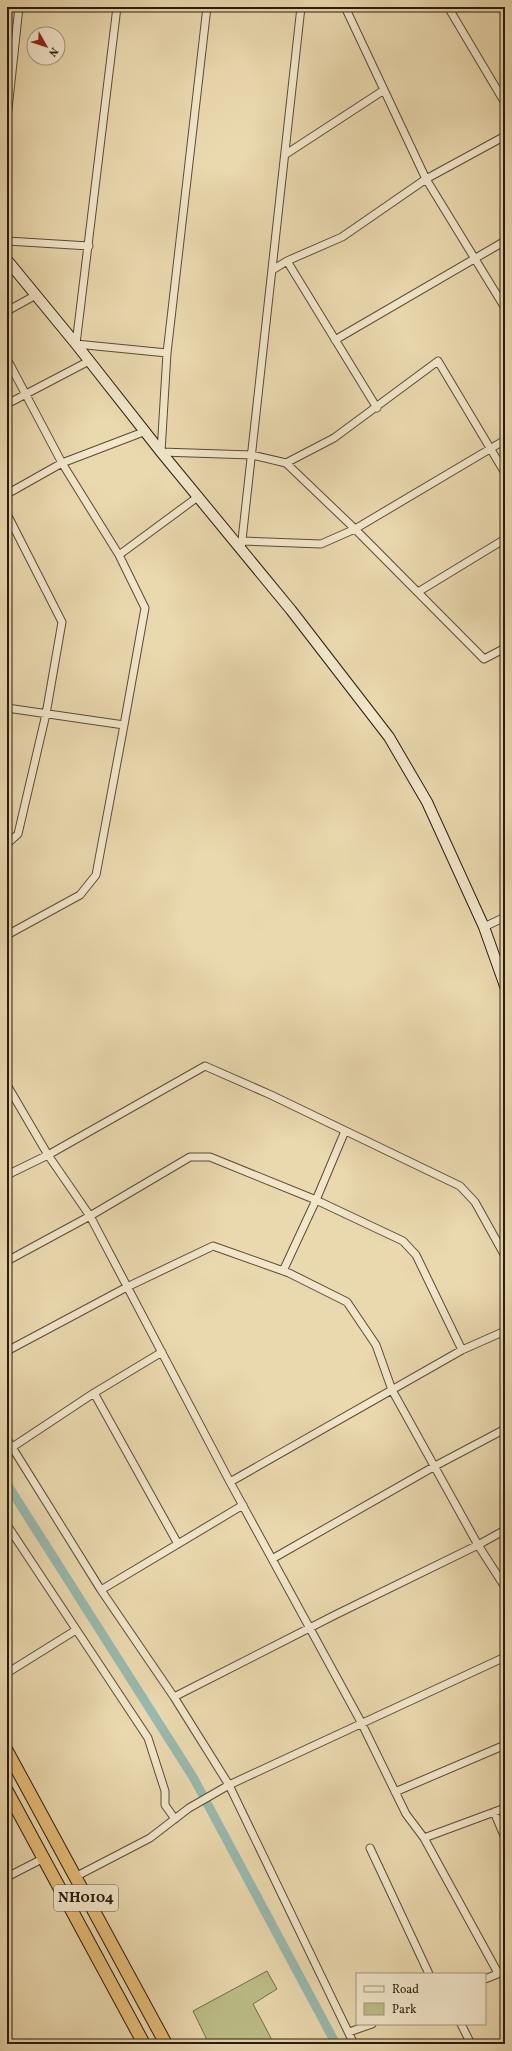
<svg xmlns="http://www.w3.org/2000/svg" width="512" height="2051" viewBox="0 0 512 2051" font-family="Vollkorn,serif">
<style>
.green{fill:#bcbd87;stroke:#726c4a}
.lines{fill:none;stroke-linecap:round;stroke-linejoin:round}
.canal{stroke:#98b9ae;stroke-width:9}
.minor-casing{stroke:#594b35;stroke-width:9}
.secondary-casing{stroke:#291c0d;stroke-width:12}
.trunk-casing{stroke:#291c0d;stroke-width:14}
.minor{stroke:#f1e6ca;stroke-width:7}
.secondary{stroke:#f1e6ca;stroke-width:10}
.trunk{stroke:#e5bc77;stroke-width:12}
.labels{text-anchor:middle;dominant-baseline:central;stroke-width:3;stroke-linejoin:round;paint-order:stroke}
.shield{fill:#f1e6ca;stroke:#655946;stroke-width:1}
.shield-label{font-size:15px;font-weight:bold;fill:#291c0d}
</style>
<rect width="100%" height="100%" fill="#ead8ae"/>
<filter id="stains"><feTurbulence type="fractalNoise" baseFrequency=".005" numOctaves="4"/><feColorMatrix values="0 0 0 0 .2 0 0 0 0 .09 0 0 0 0 .02 0 0 0 .5 -.17"/></filter>
<radialGradient id="worn" r=".72"><stop offset=".6" stop-color="#630" stop-opacity="0"/><stop offset="1" stop-color="#630" stop-opacity=".3"/></radialGradient>
<!-- green -->
<path class="green" d="M267 1971 277 1989 253 2004 272 2040 264 2044H209L193 2011Z"/>
<g class="lines">
<!-- canal -->
<path class="canal" d="M7 1484 193 1777 336 2044"/>
<!-- minor casing -->
<g class="minor-casing">
<path id="minor" d="M117 7 76 344 167 353
M207 7 167 353 161 452 252 455 286 463 355 529 484 659 505 648
M345 7 426 179 505 308
M448 7 505 103
M7 118 19 7
M286 154 384 90
M7 241 89 246
M287 261 377 408
M274 269 287 261 342 237 426 179 505 136
M7 311 36 295
M335 340 505 241
M7 359 62 463 119 555 145 608 124 725
M7 404 89 361
M286 463 334 438 438 361 505 473
M7 494 62 463 146 431
M7 514 62 622 46 714 18 834 7 844
M243 541 321 544 355 529 505 440
M241 549 301 7
M119 555 199 496
M418 592 505 539
M7 708 124 725 96 875 80 895 7 935
M484 927 505 917
M7 1085 48 1155 90 1216 230 1482 361 1722 406 1814 424 1838 498 1973
M7 1175 48 1155 205 1066 271 1095 460 1186 475 1202 505 1256
M7 1261 90 1216 190 1157H210L316 1200 403 1241 416 1255 462 1350
M283 1271 316 1200 345 1131
M7 1351 127 1287 213 1246 289 1273 347 1302 376 1345 392 1390 478 1545 505 1587
M94 1393 178 1544
M7 1439 101 1590 174 1697 229 1785 354 2044
M11 1448 94 1393 162 1352
M230 1482 462 1350 505 1331
M7 1525 148 1738 165 1791V1805L175 1819
M272 1559 435 1466 505 1429
M101 1590 243 1505
M7 1673 76 1630
M174 1697 337 1614 478 1545 505 1530
M395 1792 505 1745
M494 1812 505 1838
M424 1838 505 1808
M370 1848 429 1974
M7 1877 44 1858
M75 1877 150 1838 189 1808 229 1785 505 1657
M485 1979 505 1971
M461 2024 471 2044
M349 2032 372 2024"/>
</g>
<!-- secondary casing -->
<g class="secondary-casing">
<path id="secondary" d="M7 260 76 344 161 452 291 610 389 737 427 802 484 927 505 986"/>
</g>
<!-- trunk casing -->
<g class="trunk-casing">
<path id="trunk" d="M7 1751 166 2044
M7 1791 144 2044"/>
</g>
<!-- minor -->
<use href="#minor" class="minor"/>
<!-- secondary -->
<use href="#secondary" class="secondary"/>
<!-- trunk -->
<use href="#trunk" class="trunk"/>
</g>
<g class="labels">
<!-- shield labels -->
<rect class="shield" x="54" y="1885" width="64" height="26" rx="3"/>
<g class="shield-label">
<text x="86" y="1898">NH0104</text>
</g>
</g>
<!-- margin -->
<rect width="512" height="2051" fill="none" stroke="#ead8ae" stroke-width="24"/>
<rect x="8" y="8" width="496" height="2035" fill="none" stroke="#291c0d" stroke-width="2"/>
<rect x="12" y="12" width="488" height="2027" fill="none" stroke="#291c0d"/>
<!-- legend -->
<rect x="356" y="1973" width="130" height="52" fill="#f1e6ca" stroke="#a1957e"/>
<rect x="364" y="1986" width="20" height="6" fill="#f1e6ca" stroke="#a1957e"/>
<text x="392" y="1993" font-size="12" fill="#291c0d">Road</text>
<rect x="364" y="2003" width="20" height="12" fill="#bcbd87" stroke="#a1957e"/>
<text x="392" y="2013" font-size="12" fill="#291c0d">Park</text>
<!-- north arrow -->
<g transform="translate(46 46) rotate(129)"><circle r="19" fill="#f1e6ca" stroke="#a1957e"/>
<path d="M0-3L7 15L0 10L-7 15Z" fill="#8f2418"/>
<text y="-6" font-size="11" font-weight="bold" text-anchor="middle" fill="#291c0d">N</text>
</g>
<rect width="100%" height="100%" filter="url(#stains)"/>
<rect width="100%" height="100%" fill="url(#worn)"/>
</svg>
